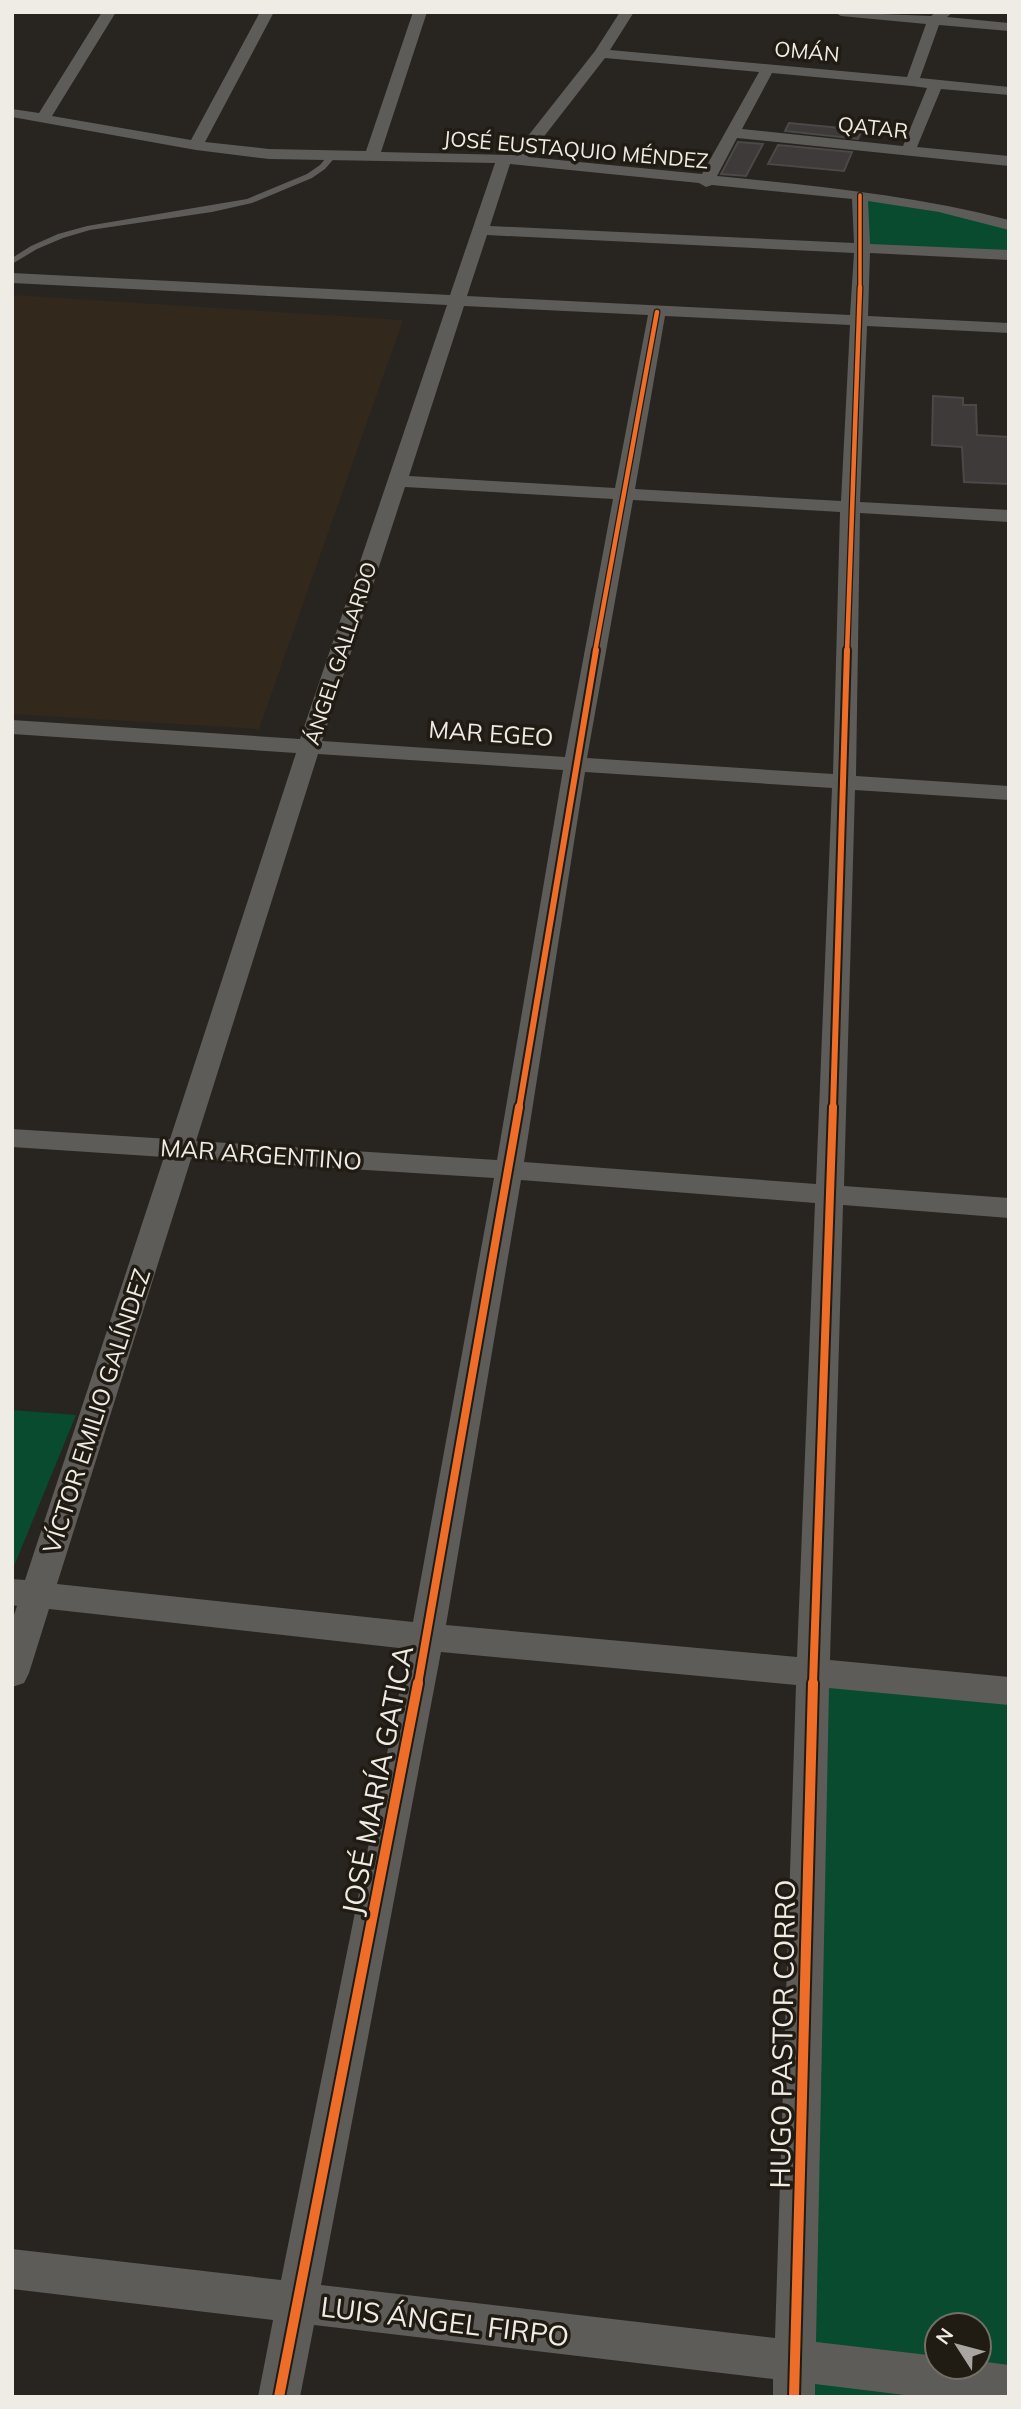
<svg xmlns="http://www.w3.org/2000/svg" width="1021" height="2409" viewBox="0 0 1021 2409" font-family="Mulish,sans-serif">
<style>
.built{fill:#32291c}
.green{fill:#084b2e;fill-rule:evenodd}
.building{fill:#3d3a39;stroke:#4b4848;stroke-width:2}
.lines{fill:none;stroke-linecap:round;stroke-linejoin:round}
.service{fill:#5e5c58;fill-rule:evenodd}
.minor{fill:#5e5c58;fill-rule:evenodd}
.cycleway-far4-casing{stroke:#211c13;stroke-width:6}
.cycleway-far3-casing{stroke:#211c13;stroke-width:7}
.cycleway-far2-casing{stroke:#211c13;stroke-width:10}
.cycleway-far1-casing{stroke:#211c13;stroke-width:12}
.cycleway-casing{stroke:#211c13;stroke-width:14}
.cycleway-far4{stroke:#ee6e29;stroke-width:3.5}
.cycleway-far3{stroke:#ee6e29;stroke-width:4.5}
.cycleway-far2{stroke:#ee6e29;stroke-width:6}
.cycleway-far1{stroke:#ee6e29;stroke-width:8}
.cycleway{stroke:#ee6e29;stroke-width:10}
.labels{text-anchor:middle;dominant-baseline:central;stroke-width:7;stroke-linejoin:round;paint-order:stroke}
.far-street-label{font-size:21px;fill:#efebe5;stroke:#211c13}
.street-label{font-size:24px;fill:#efebe5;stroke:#211c13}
.near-street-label{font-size:28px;fill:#efebe5;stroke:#211c13}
</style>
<rect width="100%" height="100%" fill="#282420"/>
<!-- built -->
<path class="built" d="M12 295 403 320 259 729 12 714Z"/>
<!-- green -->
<path class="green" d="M861 196 1009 226V255L864 248Z
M12 1410 76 1415 12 1571Z
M821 1678 1009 1695V2397H797ZM937 2325H979V2367H937Z"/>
<!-- building -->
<path class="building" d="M789 123 862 130 858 139 785 131Z
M738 142 763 144 746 176 721 174Z
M778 145 852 152 844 171 768 164Z
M933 396 963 398V405H976L977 435 1008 437 1009 484 964 482 962 447 932 445Z"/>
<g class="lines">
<!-- service -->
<path class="service" d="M330 153 337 155 325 169 312 178 252 203 212 212 90 230 63 238 37 249 12 264V258L31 246 58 234 87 226 247 199 307 174 320 165Z"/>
<!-- minor -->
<path class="minor" d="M102 12H116L52 116 191 140 260 12H274L205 142 269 149 366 151 413 12H427L381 152 513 155 595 51 620 12H634L610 50 907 77 926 24 841 16 834 12 931 16 936 12H953L947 17 1009 23V31L939 25 920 78 1009 87V95L941 89 917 147 1009 156V166L737 138 717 176C816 186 913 195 1009 220V230L939 212 868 201 870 244 1009 250V260L870 253 868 316 1009 323V333L867 326 860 502 1009 510V522L860 513 856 776 1009 786V800L855 790 844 1186 1009 1198V1218L843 1205 830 1660 1009 1677V1705L829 1688 816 2342 937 2356V2367H979V2361L1009 2365V2397H921L815 2384V2397H773V2379L314 2325 300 2397H258L273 2320 12 2289V2249L281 2280 408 1649 49 1609 29 1673 24 1683 12 1687V1621L17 1606 12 1605V1579L25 1580 164 1157 12 1147V1129L170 1139 296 753 12 734V720L300 739 447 305 12 283V273L450 295 495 163 269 159 196 150 12 117V109L39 113ZM605 58 759 72 702 174 528 157ZM772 73 912 86 927 88 903 146 742 129ZM510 164 699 183 706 187 712 185 852 199 854 243 490 226ZM487 235 854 253 850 315 467 296ZM464 306 648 315 615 488 409 476ZM665 316 850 325 841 501 635 489ZM405 487 613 499 565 757 322 741ZM633 500 840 512 833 774 587 758ZM318 754 563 770 497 1160 196 1141ZM585 772 832 788 816 1184 524 1162ZM191 1159 494 1178 413 1622 57 1584ZM521 1180 815 1203 797 1657 446 1625ZM441 1652 796 1685 775 2338 321 2285Z"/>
<!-- cycleway-far4 casing -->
<g class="cycleway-far4-casing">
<path id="cycleway-far4" d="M860 195V289"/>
</g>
<!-- cycleway-far3 casing -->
<g class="cycleway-far3-casing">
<path id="cycleway-far3" d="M595 652 657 312
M847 652 860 287"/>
</g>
<!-- cycleway-far2 casing -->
<g class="cycleway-far2-casing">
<path id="cycleway-far2" d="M519 1109 596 650
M833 1109 847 650"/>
</g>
<!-- cycleway-far1 casing -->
<g class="cycleway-far1-casing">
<path id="cycleway-far1" d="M418 1684 519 1107
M813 1684 833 1107"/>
</g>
<!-- cycleway casing -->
<g class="cycleway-casing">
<path id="cycleway" d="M279 2397 418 1683
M794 2397 813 1683"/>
</g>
<!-- cycleway-far4 -->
<use href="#cycleway-far4" class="cycleway-far4"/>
<!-- cycleway-far3 -->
<use href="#cycleway-far3" class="cycleway-far3"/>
<!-- cycleway-far2 -->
<use href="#cycleway-far2" class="cycleway-far2"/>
<!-- cycleway-far1 -->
<use href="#cycleway-far1" class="cycleway-far1"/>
<!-- cycleway -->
<use href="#cycleway" class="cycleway"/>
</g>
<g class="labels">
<!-- far-street labels -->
<g class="far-street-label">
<text transform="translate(807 51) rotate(5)">OMÁN</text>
<text transform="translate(873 127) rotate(6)">QATAR</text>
<text transform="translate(576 149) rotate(5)">JOSÉ EUSTAQUIO MÉNDEZ</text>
<text transform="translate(340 653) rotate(-72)">ÁNGEL GALLARDO</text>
</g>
<!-- street labels -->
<g class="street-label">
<text transform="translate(491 733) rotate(4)">MAR EGEO</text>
<text transform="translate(261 1154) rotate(4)">MAR ARGENTINO</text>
<text transform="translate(96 1411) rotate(-72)">VÍCTOR EMILIO GALÍNDEZ</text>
</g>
<!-- near-street labels -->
<g class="near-street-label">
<text transform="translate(377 1780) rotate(-79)">JOSÉ MARÍA GATICA</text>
<text transform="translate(782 2034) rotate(-89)">HUGO PASTOR CORRO</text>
<text transform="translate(445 2321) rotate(7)">LUIS ÁNGEL FIRPO</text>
</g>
</g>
<!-- border -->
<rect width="1021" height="2409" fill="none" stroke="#efebe5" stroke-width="28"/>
<!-- north arrow -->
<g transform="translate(958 2346) rotate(306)"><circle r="33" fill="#211c13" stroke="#736f67" stroke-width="2"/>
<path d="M0-5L12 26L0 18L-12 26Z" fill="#a9a5a0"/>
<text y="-10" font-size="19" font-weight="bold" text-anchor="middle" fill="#efebe5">N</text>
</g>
</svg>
